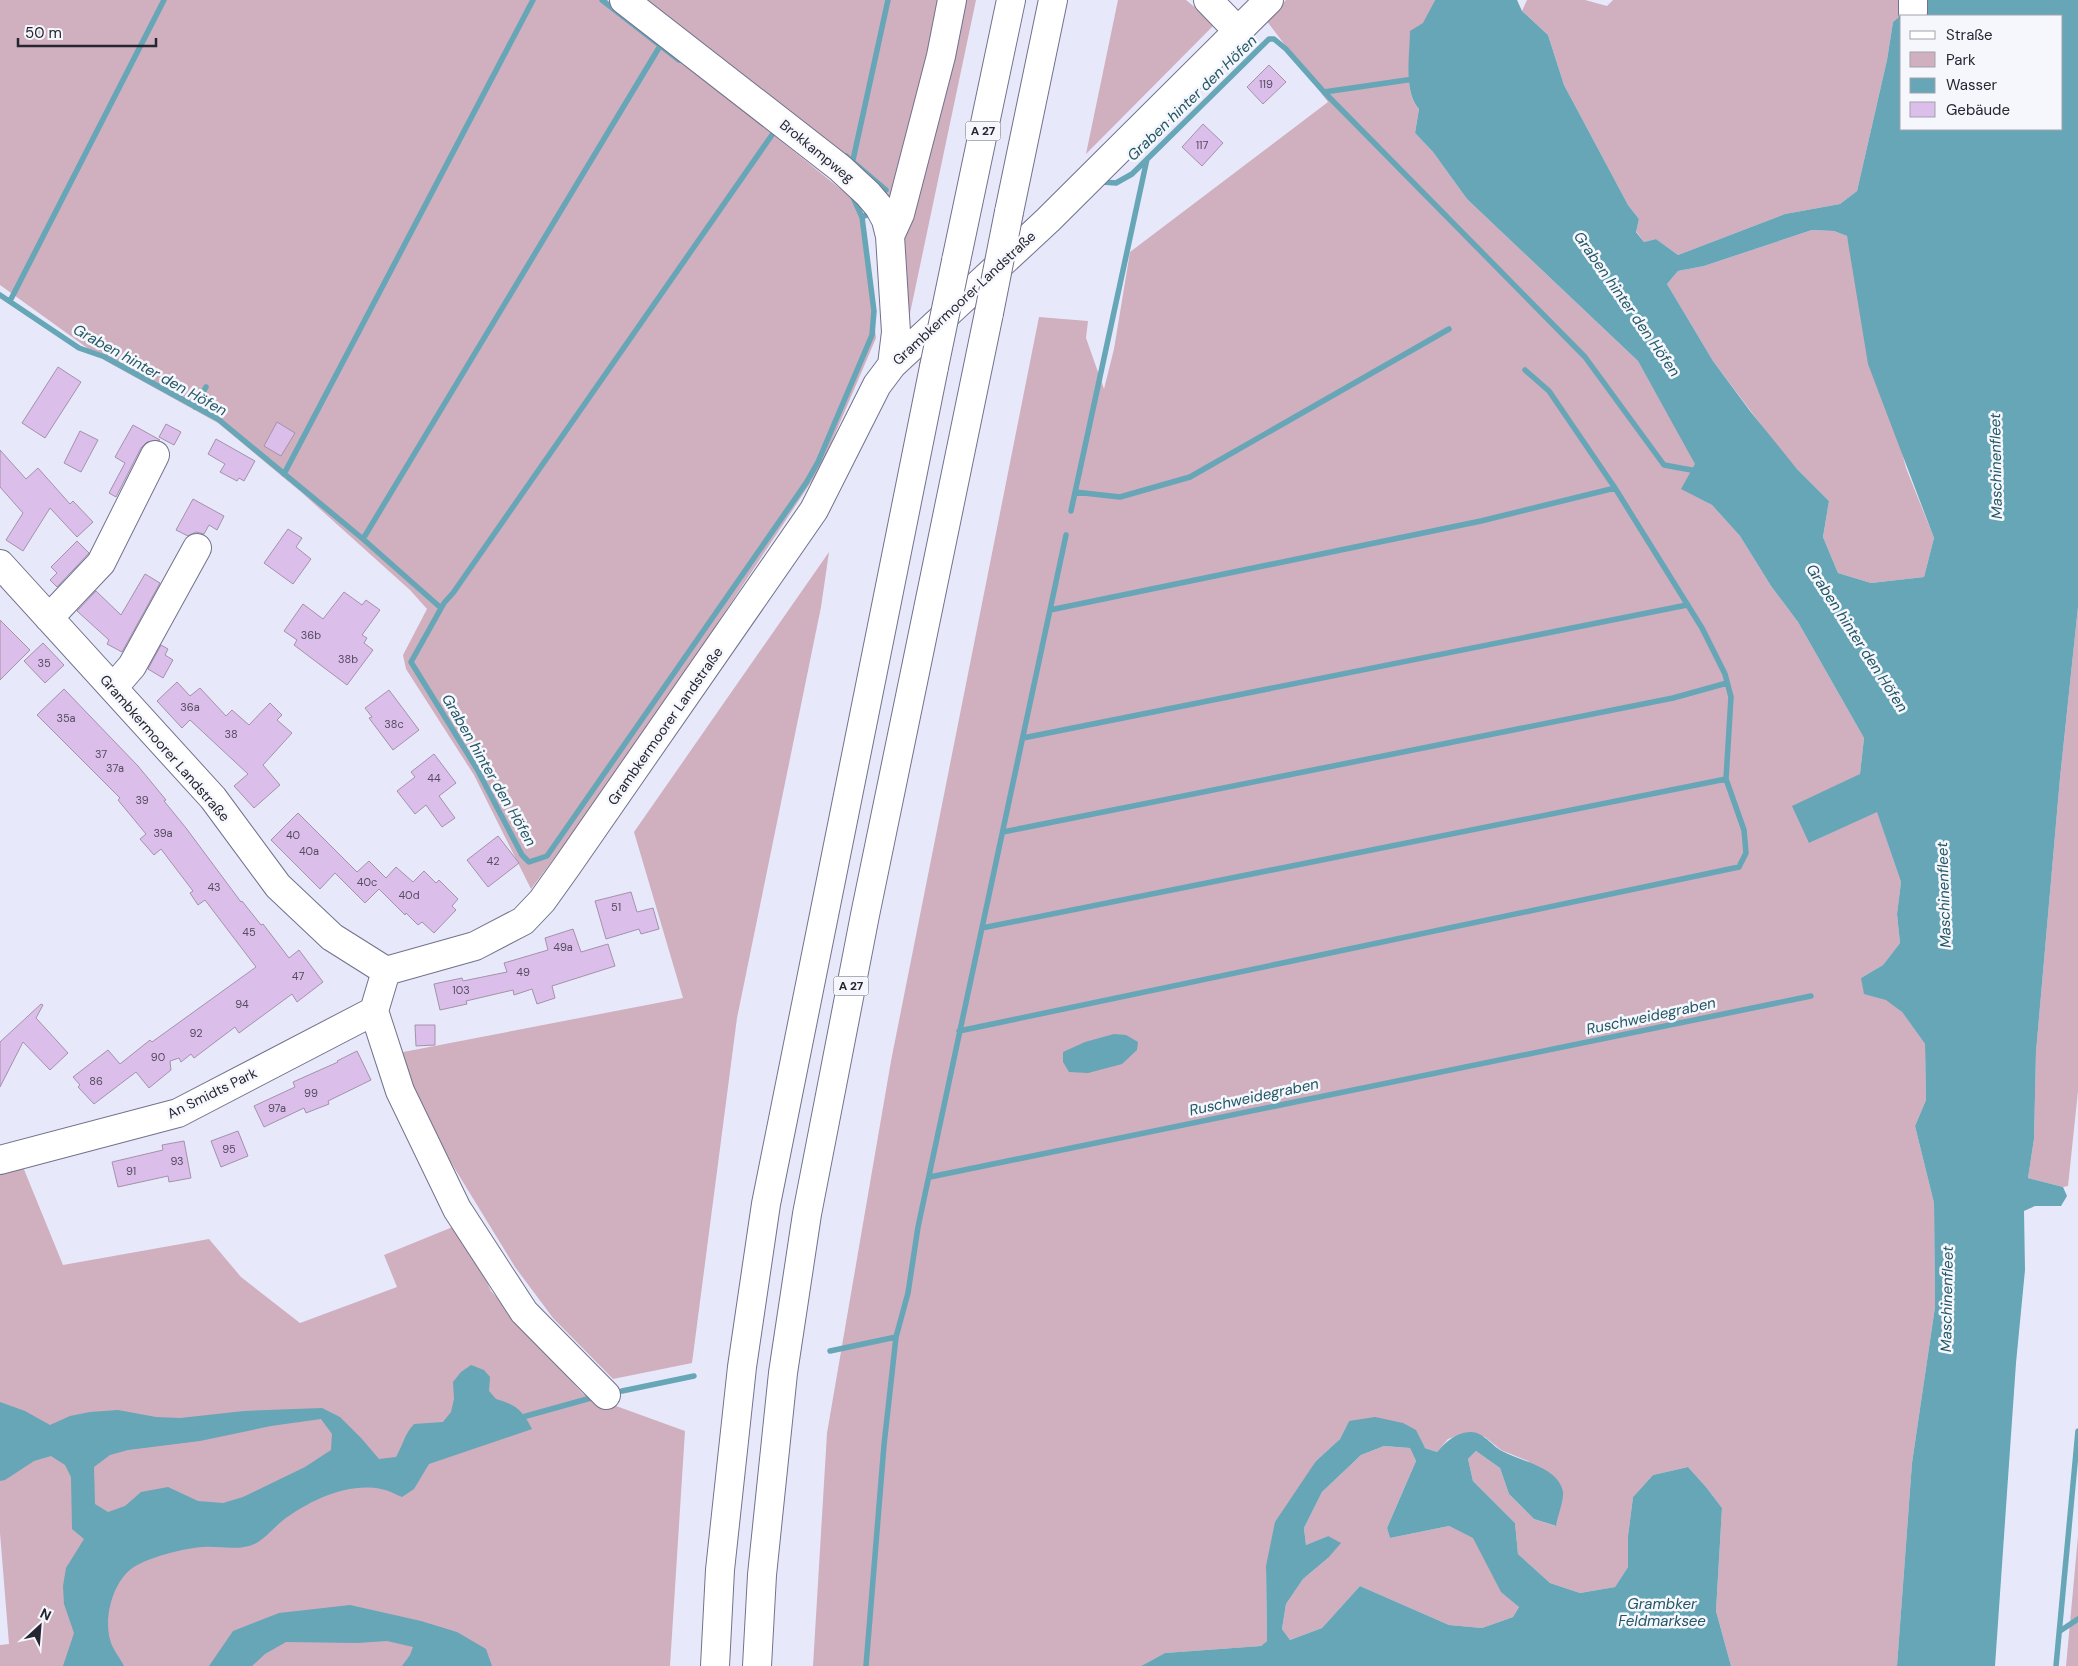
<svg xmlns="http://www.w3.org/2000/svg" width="2078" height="1666" viewBox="0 0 2078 1666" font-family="'DM Sans',sans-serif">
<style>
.green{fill:#d0afbf}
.water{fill:#66a6b6;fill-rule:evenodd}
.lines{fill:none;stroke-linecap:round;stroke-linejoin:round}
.stream{stroke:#66a6b6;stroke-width:5.5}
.building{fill:#dcbeea;stroke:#a392aa}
.minor-casing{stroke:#71728c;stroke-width:30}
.highway-casing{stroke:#71728c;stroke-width:30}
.minor{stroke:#fff;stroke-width:28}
.highway{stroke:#fff;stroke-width:28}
.highway-bridge-casing{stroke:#71728c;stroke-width:30;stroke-linecap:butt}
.highway-bridge{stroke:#fff;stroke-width:28}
.labels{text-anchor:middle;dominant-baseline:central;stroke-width:5;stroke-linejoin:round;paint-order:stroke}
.number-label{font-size:11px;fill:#534c5f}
.shield{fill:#f6f7fd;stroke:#64656e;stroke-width:1}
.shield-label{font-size:12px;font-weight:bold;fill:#252631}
.street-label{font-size:14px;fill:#252631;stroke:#f6f7fd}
.water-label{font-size:15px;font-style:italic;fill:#225764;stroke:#f6f7fd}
</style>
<rect width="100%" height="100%" fill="#e7e9fa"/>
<!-- green -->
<path class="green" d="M0 0H607L859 204 876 338 821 467 619 772 531 889 474 775 406 669 403 655 427 609 410 590 301 492 218 423 104 360 0 285Z
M631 0H943L893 210Z
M957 0H976L909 318C900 287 900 255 905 223Z
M1118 0H1186L1215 24 1086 154Z
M1286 0H1435C1421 27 1395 82 1419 109L1415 133 1433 152 1467 199 1638 361 1696 464 1682 489 1712 505 1740 536 1771 586 1798 622 1864 738 1860 774 1809 843 1877 811 1901 882 1897 914 1900 943 1883 965 1861 978 1902 1012 1925 1044 1926 1100 1915 1126 1934 1203 1935 1307 1912 1463 1897 1666H1731L1716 1611 1722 1508 1706 1487 1688 1467 1653 1475 1633 1497 1628 1536V1567L1615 1587 1580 1593 1550 1583 1518 1554 1515 1523 1473 1481 1468 1459 1476 1451 1500 1468 1509 1494 1534 1519 1555 1526 1563 1493 1528 1461 1501 1450 1485 1437 1469 1432 1448 1439 1437 1452 1349 1421 1340 1439 1316 1461 1266 1566 1267 1641 1261 1646 1165 1653 1141 1666H813L827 1433 891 1061 1039 317 1088 321 1086 338 1104 389 1114 349 1130 252 1328 102 1266 20Z
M1527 0H1585L1607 6 1613 0H1905V12L1893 22 1887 60 1857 191 1840 204 1785 214 1678 255 1656 239 1644 242 1636 231 1639 219 1628 205 1564 85 1548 35 1522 11Z
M1812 230 1834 231 1847 236 1906 468 1934 538 1924 577 1871 583 1838 573 1823 537 1829 501 1797 469 1774 442 1713 361 1667 284 1678 271 1704 266Z
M829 552 821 607 737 1018 692 1363 613 1379 553 1318 515 1267 436 1138 398 1053 683 998 634 832Z
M2078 607V1091L2068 1186 2063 1187 2028 1178 2034 1139 2036 1052 2060 778Z
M23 1167 63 1265 209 1239 241 1277 300 1323 397 1287 384 1255 460 1224 491 1291 583 1394 685 1431 670 1666H0V1645L9 1644 0 1533V1169Z
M1384 1446 1410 1448 1416 1461 1387 1528 1390 1538 1449 1526 1474 1538 1501 1591 1519 1607 1513 1617 1482 1628 1449 1625 1360 1586 1322 1628 1290 1640 1282 1629 1286 1604 1303 1579 1328 1558V1536L1306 1545 1304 1528 1322 1492 1361 1455Z
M2078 1536V1666H2066Z"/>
<!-- water -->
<path class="water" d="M1435 0H1517L1522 11 1548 35 1564 85 1628 205 1639 219 1636 232 1644 242 1656 239 1678 255 1785 214 1840 204 1857 191 1887 60 1893 22 1905 12 1925 0H2078V607L2060 778 2036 1052 2034 1139 2028 1178 2063 1187 2067 1196 2061 1206H2035L2024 1211 2025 1270 2016 1363 1995 1666H1897L1912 1463 1935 1307 1934 1203 1915 1126 1926 1100 1925 1044 1902 1012 1886 1000 1864 994 1861 978 1883 965 1900 943 1897 914 1901 882 1877 812 1809 843 1792 806 1860 774 1864 738 1798 622 1771 586 1740 536 1712 505 1681 489 1695 464 1638 361 1467 199 1433 152 1415 133 1419 109C1403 92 1410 54 1410 31L1423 23ZM1902 16H2062V129H1902ZM1812 230 1834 231 1847 236 1868 364 1934 538 1924 577 1871 583 1838 573 1823 537 1829 501 1797 469 1750 411 1713 361 1667 284 1678 271 1704 266Z
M1114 1034 1126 1035 1138 1042 1137 1050 1122 1064 1088 1073 1069 1072 1063 1062V1052L1085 1042Z
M471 1365 484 1370 490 1377 489 1391 496 1399C516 1405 522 1409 532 1429L429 1464 414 1489 402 1497C395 1494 388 1490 381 1489 348 1482 308 1501 282 1521 272 1529 262 1543 249 1546 234 1550 219 1546 203 1547 185 1548 145 1558 131 1569 112 1584 103 1620 111 1643 114 1651 120 1658 124 1666H63L74 1633 64 1604 63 1586 66 1568 84 1539 72 1529 71 1477 65 1465 51 1456 34 1461 5 1480 0 1481V1402L25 1411 50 1425 70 1416 90 1412 118 1410 156 1417 180 1418 244 1411 322 1408 340 1417 362 1439 379 1459 396 1457C403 1445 404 1435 414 1424L443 1422 451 1412 454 1399 453 1382 461 1372ZM321 1419 332 1434 331 1450 305 1467 243 1497 223 1503 198 1501 168 1487 141 1492 125 1506 108 1512 95 1504 94 1467 110 1455 128 1450 200 1441 271 1426Z
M1375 1417 1403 1423 1416 1430 1425 1448 1437 1452C1446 1442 1455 1433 1469 1432 1483 1431 1491 1445 1502 1451 1520 1461 1559 1467 1563 1492 1564 1500 1557 1518 1556 1526L1534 1519 1509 1494 1500 1468 1476 1451 1468 1459 1473 1481 1515 1523 1518 1554 1550 1583 1580 1593 1615 1587 1628 1567V1536L1633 1497 1653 1475 1688 1467 1706 1487 1722 1508 1716 1611 1731 1666H1141L1165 1653 1261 1646 1267 1641 1266 1566 1275 1522 1316 1461 1340 1439 1349 1421ZM1384 1446 1410 1448 1416 1461 1387 1528 1390 1538 1449 1526 1473 1538 1501 1592 1519 1607 1513 1617 1482 1628 1449 1625 1360 1586 1322 1628 1290 1640 1282 1629 1286 1604 1303 1579 1328 1558 1341 1543 1328 1536 1306 1545 1304 1528 1322 1492 1361 1455Z
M350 1605 421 1621 457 1632 486 1649 492 1666H402L410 1655 413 1647 387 1641 357 1643 286 1642 265 1654 252 1666H209L233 1631 279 1613Z"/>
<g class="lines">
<!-- stream -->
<path class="stream" d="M602 0 679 60
M1324 92 1585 357 1664 465 1697 471
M774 132 453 593 444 603 411 662 477 769 522 855 529 862 547 856 806 483 818 462 872 335 874 311 862 217 867 215
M846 156 886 190
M853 160 888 0
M1102 182 1116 183 1132 174 1269 39H1274L1286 49 1324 92 1414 79
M853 197 862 217
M0 295 79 348 105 357 218 419 363 539 441 608
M10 301 164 0
M195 407 206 387
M284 474 533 0
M1075 492 1120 497 1190 477 1449 329
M1071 511 1147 159
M363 539 660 46
M1050 610 1481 521 1615 488
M1023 738 1687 605
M1003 832 1673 698 1727 683
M982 928 1726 779
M959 1031 1739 867 1746 853 1744 830 1726 779 1731 697 1725 674 1702 628 1615 488 1549 391 1525 370
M930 1177 1811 996
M830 1351 896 1337 908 1293 918 1227 1066 535
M622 1391 694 1376
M519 1418 591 1398
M2060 1631 2078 1619
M866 1666 884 1445 896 1337
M2056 1666 2078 1431"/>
</g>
<!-- building -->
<path class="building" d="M1269 65 1286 82 1263 104 1247 87Z
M1203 124 1223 143 1202 166 1182 147Z
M58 367 81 382 45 438 22 423Z
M277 422 295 433 281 456 264 446Z
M166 424 181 432 174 445 159 437Z
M133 425 160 440 147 442 141 448 116 497 109 493 125 463 115 457Z
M80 431 98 440 81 472 64 463Z
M216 439 255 461 244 481 239 478 237 481 220 472 225 464 208 454Z
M0 450 26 479 38 468 70 504 73 501 93 522 77 537 50 508 23 551 6 540 23 513 0 487Z
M193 499 224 516 217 530 209 525 204 534 196 532 188 536 176 530Z
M288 529 302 538 296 547 311 559 293 584 264 563Z
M77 541 89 553 57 587 50 580 57 573 51 567Z
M145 574 160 583 122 652 107 644 109 640 77 611 96 591 121 615Z
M344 592 362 605 366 600 380 610 362 635 367 638 364 643 373 650 347 685 294 645 297 640 284 631 303 604 323 619Z
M0 620 30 650 0 680Z
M43 643 64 665 45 683 24 661Z
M161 645 168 649 165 655 173 660 163 678 148 669Z
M177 682 190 696 200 688 226 716 232 710 249 725 270 703 282 715 277 720 292 733 263 765 280 785 254 808 234 786 248 774 190 720 182 728 157 701Z
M64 689 138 766 166 800 164 801 186 828 241 902 242 901 261 925 263 924 289 958 299 950 323 982 297 1002 292 994 239 1033 235 1027 194 1058 191 1054 181 1062 179 1058 170 1061 171 1070 149 1088 136 1072 94 1104 78 1087 80 1085 73 1077 108 1050 120 1064 150 1040 152 1042 256 967 205 900 198 905 190 893 193 891 161 849 154 855 140 839 146 834 118 800 120 798 37 715Z
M389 690 419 730 393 750 369 718 372 717 365 708Z
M434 754 456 783 439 796 455 818 442 827 426 805 415 814 397 791 415 777 411 772Z
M298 813 357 872 369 861 386 878 396 867 413 882 424 871 436 883 439 880 458 899 452 906 456 910 434 933 422 922 418 925 406 913 405 915 379 889 365 903 335 873 320 889 271 840Z
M498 836 519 863 488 887 467 860Z
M631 892 637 912 653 908 659 929 641 934 639 929 606 939 595 901Z
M573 929 581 952 608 944 615 966 552 986 555 998 537 1004 532 989 514 995 513 990 466 1001 467 1004 440 1010 434 984 462 978 463 981 507 972 504 963 548 950 545 938Z
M41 1004 43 1005 36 1018 68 1053 50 1070 23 1042 0 1087V1042Z
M415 1025H435V1045L416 1046Z
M357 1051 371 1080 328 1101 329 1104 306 1113 304 1108 264 1127 254 1106 295 1087 293 1082 338 1062 337 1061Z
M238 1131 248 1156 221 1167 211 1141Z
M184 1141 191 1178 169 1182 168 1176 118 1187 112 1162 163 1150 162 1145Z"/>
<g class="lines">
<!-- minor casing -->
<g class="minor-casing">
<path id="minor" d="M624 0 840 168 868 194 879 207 886 220 890 236 896 332 892 365
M1208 0 1238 31
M1913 12V0
M890 236 900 214 941 56 952 0
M0 564 213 798 278 886 332 937 386 971 475 946 523 921 542 901 567 866 814 510 877 385 892 365 1048 220 1269 0
M49 618 101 563 155 455
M113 688 132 666 197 548
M374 1011 400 1091 457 1209 524 1312 606 1395
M0 1160 178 1113 374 1011 386 971"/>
</g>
<!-- highway casing -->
<g class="highway-casing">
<path id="highway" d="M1009 212 1053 0
M956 261 1011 0
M715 1666 720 1570 742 1367 766 1204 934 367
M757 1666 762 1575 783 1373 807 1214 865 915 989 313"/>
</g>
<!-- minor -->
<use href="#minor" class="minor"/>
<!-- highway -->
<use href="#highway" class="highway"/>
<!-- highway-bridge casing -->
<g class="highway-bridge-casing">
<path id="highway-bridge" d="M989 313 1009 212
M934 367 956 261"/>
</g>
<!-- highway-bridge -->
<use href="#highway-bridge" class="highway-bridge"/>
</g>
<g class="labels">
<!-- number labels -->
<g class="number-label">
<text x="1266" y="84">119</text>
<text x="1202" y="145">117</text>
<text x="311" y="635">36b</text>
<text x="348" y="659">38b</text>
<text x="44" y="663">35</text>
<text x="190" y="707">36a</text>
<text x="66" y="718">35a</text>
<text x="394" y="724">38c</text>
<text x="231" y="734">38</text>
<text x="101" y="754">37</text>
<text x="115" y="768">37a</text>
<text x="434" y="778">44</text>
<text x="142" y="800">39</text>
<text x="163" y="833">39a</text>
<text x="293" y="835">40</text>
<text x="309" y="851">40a</text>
<text x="493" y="861">42</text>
<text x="367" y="882">40c</text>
<text x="214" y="887">43</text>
<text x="409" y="895">40d</text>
<text x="616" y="907">51</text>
<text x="249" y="932">45</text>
<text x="563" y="947">49a</text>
<text x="523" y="972">49</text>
<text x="298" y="976">47</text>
<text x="461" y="990">103</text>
<text x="242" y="1004">94</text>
<text x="196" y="1033">92</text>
<text x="158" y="1057">90</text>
<text x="96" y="1081">86</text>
<text x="311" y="1093">99</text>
<text x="277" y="1108">97a</text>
<text x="229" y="1149">95</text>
<text x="177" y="1161">93</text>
<text x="131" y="1171">91</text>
</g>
<!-- shield labels -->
<g class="shield">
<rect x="965.5" y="121.5" width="35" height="19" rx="4"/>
<rect x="833.5" y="976.5" width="35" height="19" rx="4"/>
</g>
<g class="shield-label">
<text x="983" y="131">A 27</text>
<text x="851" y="986">A 27</text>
</g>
<!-- street labels -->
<g class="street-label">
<text transform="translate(817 151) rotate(39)">Brokkampweg</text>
<text transform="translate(964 298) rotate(-43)">Grambkermoorer Landstraße</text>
<text transform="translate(665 726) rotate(-55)">Grambkermoorer Landstraße</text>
<text transform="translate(165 748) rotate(49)">Grambkermoorer Landstraße</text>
<text transform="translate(212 1093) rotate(-26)">An Smidts Park</text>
</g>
<!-- water labels -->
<g class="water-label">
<text transform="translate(1192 98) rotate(-44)">Graben hinter den Höfen</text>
<text transform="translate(1627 304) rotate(55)">Graben hinter den Höfen</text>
<text transform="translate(150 370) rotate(29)">Graben hinter den Höfen</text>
<text transform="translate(1996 466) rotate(-91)">Maschinenfleet</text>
<text transform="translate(1857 638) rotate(57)">Graben hinter den Höfen</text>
<text transform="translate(489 770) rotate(60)">Graben hinter den Höfen</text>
<text transform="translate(1944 895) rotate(-92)">Maschinenfleet</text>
<text transform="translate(1651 1016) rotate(-12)">Ruschweidegraben</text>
<text transform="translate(1254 1097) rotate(-12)">Ruschweidegraben</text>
<text transform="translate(1947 1299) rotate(-89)">Maschinenfleet</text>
<text x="1662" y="1604">Grambker<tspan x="1662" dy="17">Feldmarksee</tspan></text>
</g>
</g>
<!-- legend -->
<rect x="1900" y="15" width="162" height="115" fill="#f6f7fd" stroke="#a2a3ab"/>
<rect x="1910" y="31" width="25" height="8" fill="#ffffff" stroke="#a2a3ab"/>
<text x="1946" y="40" font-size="15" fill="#252631">Straße</text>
<rect x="1910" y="52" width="25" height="15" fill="#d0afbf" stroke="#a2a3ab"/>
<text x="1946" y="65" font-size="15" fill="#252631">Park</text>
<rect x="1910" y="78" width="25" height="15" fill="#66a6b6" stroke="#a2a3ab"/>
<text x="1946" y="90" font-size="15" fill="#252631">Wasser</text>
<rect x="1910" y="102" width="25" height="15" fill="#dcbeea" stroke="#a2a3ab"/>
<text x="1946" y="115" font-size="15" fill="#252631">Gebäude</text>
<!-- north arrow -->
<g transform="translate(40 1626) rotate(26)" stroke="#f6f7fd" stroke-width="4" paint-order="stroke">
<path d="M0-4L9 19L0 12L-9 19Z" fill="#252631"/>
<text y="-8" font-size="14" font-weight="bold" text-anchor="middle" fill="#252631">N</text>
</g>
<!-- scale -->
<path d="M18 38v8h138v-8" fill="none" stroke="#252631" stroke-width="2.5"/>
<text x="25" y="38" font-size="15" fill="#252631" stroke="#f6f7fd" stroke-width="4" paint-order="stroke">50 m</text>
</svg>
